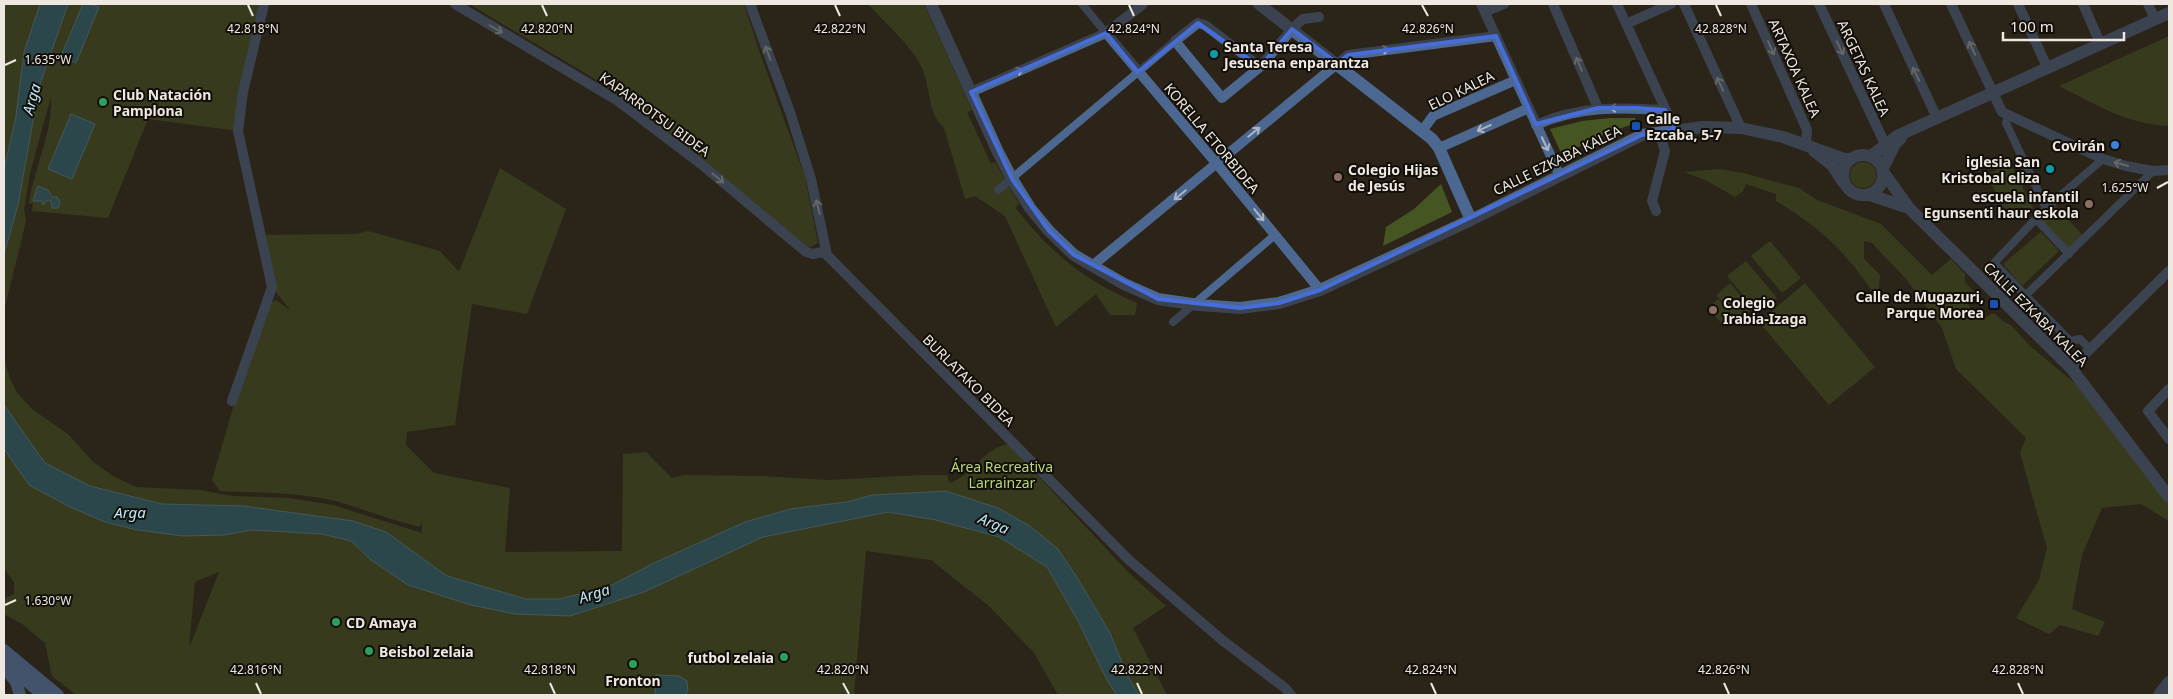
<svg xmlns="http://www.w3.org/2000/svg" width="2173" height="699" viewBox="0 0 2173 699" font-family="'Noto Sans',sans-serif">
<style>
.green{fill:#455622;fill-rule:evenodd}
.water{fill:#2b728b;stroke:#6695a5}
.lines{fill:none;stroke-linecap:round;stroke-linejoin:round}
.pedestrian{stroke:#4d6890;stroke-width:8}
.minor{stroke:#4d6890;stroke-width:10}
.tertiary{stroke:#4d6890;stroke-width:12}
.secondary{stroke:#618dce;stroke-width:12}
.oneway{stroke:#aeb5c1}
.marked{fill:none;stroke:#476dda;stroke-width:4;stroke-linejoin:round}
.ticks{fill:none;stroke:#eee8e1;stroke-width:2}
.culture-dot{fill:#0f9aa8;stroke:#120e09;stroke-width:2}
.leisure-dot{fill:#2e9e5b;stroke:#120e09;stroke-width:2}
.transit-dot{fill:#1a4fb4;stroke:#120e09;stroke-width:2}
.shop-dot{fill:#3f7fe0;stroke:#120e09;stroke-width:2}
.education-dot{fill:#8d6e63;stroke:#120e09;stroke-width:2}
.labels{text-anchor:middle;dominant-baseline:central;stroke-width:4;stroke-linejoin:round;paint-order:stroke}
.poi-label{font-size:14px;font-weight:bold;fill:#eee8e1;stroke:#120e09;text-anchor:start}
.street-label{font-size:14px;fill:#eee8e1;stroke:#120e09}
.park-label{font-size:14px;fill:#b7d979;stroke:#120e09}
.water-label{font-size:15px;font-style:italic;fill:#bce8fa;stroke:#120e09}
.ticks-label{font-size:12px;text-anchor:middle;fill:#eee8e1;stroke:#120e09;stroke-width:4;stroke-linejoin:round;paint-order:stroke}
</style>
<rect width="100%" height="100%" fill="#2c2419"/>
<!-- green -->
<path class="green" d="M4 4H40L24 52 16 116 4 170Z
M68 4H83L61 56 98 7 90 4H264L238 131 148 119 108 218 32 211 33 204 29 203C34 168 53 132 51 97L30 173 24 210 26 220 22 238 4 310V254L18 205 39 87Z
M469 4H744L759 50 805 177 818 243 809 248 610 88Z
M868 4H924L972 110 967 112 991 164 995 162 1019 204 1015 207C1049 252 1085 281 1137 303L1135 315H1110L1096 294 1056 327 1005 216 975 196 965 199 944 128C927 112 931 89 922 68 912 46 884 22 868 4Z
M2169 36V126C2130 125 2094 104 2059 86Z
M1610 118H1635L1636 123 1607 133 1562 155 1550 129 1582 121Z
M1850 175a13 13 0 1 1 26 0a13 13 0 1 1-26 0Z
M2010 163 2033 208 2009 220 1987 175Z
M500 168 566 209 527 314 472 304 455 425 407 432 406 445 434 473 510 488 505 552 622 551 623 454 646 452 672 478 684 475 762 476 829 480 921 475H947L950 483C973 475 983 449 1008 444L1129 573 1166 606 1133 628 1167 695H1139L1127 675 1110 633 1078 579 998 508 946 491 872 495 847 502 790 509 745 522 654 563 610 586 560 599H526L447 576 386 532 353 521 244 506 162 504 90 486 45 463 4 405V358L10 379 18 394 32 409 69 435 93 462 113 476 136 487 200 490 232 496 289 498 333 505 422 533V521L420 527C391 520 363 509 335 501 297 492 258 493 220 491L212 480 245 367 268 305 276 300 291 311 272 287 261 235 356 234 368 231 440 251 459 272Z
M1719 169 1743 173 1799 188 1817 200 1881 224 1932 275 1951 259 1965 274V282L1975 293 1970 298 1968 304 1976 318H1984L1994 313 2004 322 2011 325 2029 345 2077 385 2169 503V521L2141 504 2102 508 2082 555 2072 609 2105 622 2098 636 2060 625 2049 634 2016 618 2039 580 2047 548 2020 453 2026 438 1956 369 1942 328 1906 279 1872 243 1864 241V259L1880 275 1878 300C1847 253 1824 230 1776 201V194L1746 184 1743 191 1735 197 1707 181 1684 172Z
M1441 184 1452 212 1383 246 1386 227 1414 209Z
M2053 203 2085 238 2069 254 2036 219Z
M2041 232 2059 251 2022 286 2003 264Z
M1770 241 1801 278 1782 293 1751 256Z
M1746 261 1777 298 1758 313 1727 276Z
M1730 283 1752 309 1738 321 1716 295Z
M1805 283 1875 367 1829 405 1759 322Z
M1718 299 1734 317 1724 326 1708 308Z
M4 449 29 485 68 506 107 523 224 535 252 530 322 534 351 541 371 560 408 585 432 591 570 616 644 592 763 537 888 512 936 520 999 537 1047 567 1078 621 1108 682 1117 695H1058L1034 653 989 606 931 560 866 551 854 695H76L52 676 45 643 22 624 4 614V599L14 594V582L4 568ZM219 572 189 648 195 582Z"/>
<!-- water -->
<path class="water" d="M40 4H68L39 87 18 205 4 254V170L16 116 24 52Z
M83 4H90L99 7 76 63 61 56Z
M71 114 95 124 72 179 48 169Z
M38 186 48 190 52 197H57L60 202 58 208H52L51 201 47 200 43 205 42 201H33Z
M4 405 45 463 90 486 162 504 244 506 353 521 386 532 447 576 526 599H560L610 586 654 563 745 522 790 509 847 502 872 495 946 491 998 508 1030 526 1058 549 1078 579 1110 633 1127 675 1139 695H1117L1108 682 1078 621 1047 567 999 537 936 520 888 512 763 537 644 592 570 616 515 614 471 605 408 585 371 560 351 541 322 534 252 530 224 535 183 536 137 530 105 522 68 506 29 485 4 449Z
M656 675 679 676 687 681 688 691 685 695H655Z"/>
<g class="lines">
<!-- pedestrian -->
<path class="pedestrian" d="M1082 4 1106 33
M2008 115 2006 123 2046 208 1994 263 2070 341 2080 339 2090 349
M998 190 1175 41
M2046 208 2103 159
M2036 219 2069 254
M2026 295 2153 171
M1173 322 1275 235"/>
<!-- minor -->
<path class="minor" d="M455 4 618 101 701 164 806 252 813 254 822 252 827 255
M750 4 790 112 811 179 827 255 1129 560 1222 640 1285 688 1291 695
M1481 4 1560 176
M1553 4 1598 108
M1617 4 1675 130
M1684 4 1741 128
M1751 4 1807 130 1806 145
M1819 4 1885 144
M1884 4 1937 118
M1951 4 2002 112 2103 159 2126 166 2153 171 2169 170
M2018 4 2048 69
M2083 4 2101 45
M2148 4 2155 19
M1485 12 1504 4
M1626 24 1671 4
M1106 33 1217 164 1320 290
M1260 67 1205 25 1198 23 1175 41 1222 98 1260 67 1294 27 1303 19 1319 17
M971 92 1106 33 1143 4
M1536 125C1577 106 1621 107 1665 110
M1422 131 1433 116 1516 80
M1439 148 1529 108
M1656 211 1652 201 1665 151 1659 132
M1092 266 1348 55 1496 36
M2071 368 2169 271
M2169 389 2148 411 2169 439
M232 401 272 287 238 131 243 92 264 4"/>
<!-- tertiary -->
<path class="tertiary" d="M931 4 997 150 1012 179 1030 208 1049 231 1074 255 1124 284 1158 299 1199 305 1240 308 1279 303 1320 290 1471 220 1642 135 1703 127 1741 128 1783 137 1844 159H1851
M1259 4 1432 139 1439 148 1471 220
M1814 151 1832 165 1843 182
M1843 175a20 20 0 1 1 40 0a20 20 0 1 1-40 0Z
M1871 156 1897 136 2169 13
M1883 168 1895 144 1901 138
M1884 173 1909 208 2071 368 2169 497
M1870 195 1909 208
M2159 695 2169 682"/>
<!-- secondary -->
<path class="secondary" d="M4 650 58 695
M4 662 43 695
M7 671 16 682 20 695"/>
</g>
<!-- one-way arrows -->
<defs><path id="oneway-shaft" d="M-6 0H5M1.5-3L5.5 0L1.5 3" fill="none" stroke-width="1.6" stroke-linecap="round" stroke-linejoin="round" transform="scale(1.25)"/></defs>
<g class="oneway">
<use href="#oneway-shaft" transform="translate(496 29) rotate(30)"/>
<use href="#oneway-shaft" transform="translate(1771 48) rotate(66)"/>
<use href="#oneway-shaft" transform="translate(1840 48) rotate(65)"/>
<use href="#oneway-shaft" transform="translate(1972 48) rotate(-115)"/>
<use href="#oneway-shaft" transform="translate(1382 50) rotate(-7)"/>
<use href="#oneway-shaft" transform="translate(768 53) rotate(-110)"/>
<use href="#oneway-shaft" transform="translate(1579 64) rotate(-113)"/>
<use href="#oneway-shaft" transform="translate(1016 72) rotate(-24)"/>
<use href="#oneway-shaft" transform="translate(1916 74) rotate(-116)"/>
<use href="#oneway-shaft" transform="translate(1720 84) rotate(-115)"/>
<use href="#oneway-shaft" transform="translate(1617 108) rotate(180)"/>
<use href="#oneway-shaft" transform="translate(1484 128) rotate(156)"/>
<use href="#oneway-shaft" transform="translate(1254 132) rotate(-39)"/>
<use href="#oneway-shaft" transform="translate(1545 144) rotate(65)"/>
<use href="#oneway-shaft" transform="translate(2121 164) rotate(-164)"/>
<use href="#oneway-shaft" transform="translate(718 178) rotate(40)"/>
<use href="#oneway-shaft" transform="translate(1180 195) rotate(141)"/>
<use href="#oneway-shaft" transform="translate(818 207) rotate(-104)"/>
<use href="#oneway-shaft" transform="translate(1259 215) rotate(51)"/>
</g>
<!-- marked area -->
<path d="M0 0H2173V699H0ZM1198 23 1260 67 1292 29 1337 63 1348 55 1496 36 1536 124 1598 108H1636L1665 110 1675 130 1642 135 1320 290 1279 303 1240 308 1158 299 1074 255 1049 231 1012 179 971 92 1106 33 1138 72Z" fill="#2c2419" fill-opacity=".55" fill-rule="evenodd"/>
<path class="marked" d="M1198 23 1260 67 1292 29 1337 63 1348 55 1496 36 1536 124 1598 108H1636L1665 110 1675 130 1642 135 1320 290 1279 303 1240 308 1158 299 1074 255 1049 231 1012 179 971 92 1106 33 1138 72Z"/>
<!-- ticks -->
<path class="ticks" d="M248 5 253 16M542 5 547 16M835 5 840 16M1129 5 1134 16M1422 5 1428 16M1716 5 1721 16M5 65 16 60M2157 188 2168 182M5 605 16 600M256 683 261 694M550 683 555 694M843 683 849 694M1137 683 1142 694M1431 683 1436 694M1724 683 1729 694M2018 683 2023 694"/>
<!-- markers -->
<g class="culture-dot">
<circle cx="1214" cy="54" r="5"/>
<circle cx="2050" cy="169" r="5"/>
</g>
<g class="leisure-dot">
<circle cx="103" cy="102" r="5"/>
<circle cx="336" cy="622" r="5"/>
<circle cx="369" cy="651" r="5"/>
<circle cx="784" cy="657" r="5"/>
<circle cx="633" cy="664" r="5"/>
</g>
<g class="transit-dot">
<rect x="1631" y="121" width="10" height="10" rx="2.5"/>
<rect x="1989" y="299" width="10" height="10" rx="2.5"/>
</g>
<circle class="shop-dot" cx="2115" cy="145" r="5"/>
<g class="education-dot">
<circle cx="1338" cy="177" r="5"/>
<circle cx="2089" cy="204" r="5"/>
<circle cx="1713" cy="310" r="5"/>
</g>
<g class="labels">
<!-- poi labels -->
<g class="poi-label">
<text x="1224" y="46">Santa Teresa<tspan x="1224" dy="16">Jesusena enparantza</tspan></text>
<text x="113" y="94">Club Natación<tspan x="113" dy="16">Pamplona</tspan></text>
<text x="1646" y="118">Calle<tspan x="1646" dy="16">Ezcaba, 5-7</tspan></text>
<text x="2105" y="145" text-anchor="end">Covirán</text>
<text x="2040" y="161" text-anchor="end">iglesia San<tspan x="2040" dy="16">Kristobal eliza</tspan></text>
<text x="1348" y="169">Colegio Hijas<tspan x="1348" dy="16">de Jesús</tspan></text>
<text x="2079" y="196" text-anchor="end">escuela infantil<tspan x="2079" dy="16">Egunsenti haur eskola</tspan></text>
<text x="1984" y="296" text-anchor="end">Calle de Mugazuri,<tspan x="1984" dy="16">Parque Morea</tspan></text>
<text x="1723" y="302">Colegio<tspan x="1723" dy="16">Irabia-Izaga</tspan></text>
<text x="346" y="622">CD Amaya</text>
<text x="379" y="651">Beisbol zelaia</text>
<text x="774" y="657" text-anchor="end">futbol zelaia</text>
<text x="633" y="680" text-anchor="middle">Fronton</text>
</g>
<!-- street labels -->
<g class="street-label">
<text transform="translate(1795 68) rotate(66)">ARTAXOA KALEA</text>
<text transform="translate(1864 68) rotate(65)">ARGETAS KALEA</text>
<text transform="translate(1461 90) rotate(-26)">ELO KALEA</text>
<text transform="translate(655 114) rotate(36)">KAPARROTSU BIDEA</text>
<text transform="translate(1212 138) rotate(50)">KORELLA ETORBIDEA</text>
<text transform="translate(1557 160) rotate(-26)">CALLE EZKABA KALEA</text>
<text transform="translate(2036 314) rotate(45)">CALLE EZKABA KALEA</text>
<text transform="translate(969 380) rotate(45)">BURLATAKO BIDEA</text>
</g>
<!-- park labels -->
<g class="park-label">
<text x="1002" y="466">Área Recreativa<tspan x="1002" dy="16">Larrainzar</tspan></text>
</g>
<!-- water labels -->
<g class="water-label">
<text transform="translate(31 99) rotate(-74)">Arga</text>
<text x="130" y="512">Arga</text>
<text transform="translate(994 523) rotate(23)">Arga</text>
<text transform="translate(594 593) rotate(-18)">Arga</text>
</g>
</g>
<g class="ticks-label">
<text x="253" y="33">42.818°N</text>
<text x="547" y="33">42.820°N</text>
<text x="840" y="33">42.822°N</text>
<text x="1134" y="33">42.824°N</text>
<text x="1428" y="33">42.826°N</text>
<text x="1721" y="33">42.828°N</text>
<text x="48" y="64">1.635°W</text>
<text x="2125" y="192">1.625°W</text>
<text x="48" y="605">1.630°W</text>
<text x="256" y="674">42.816°N</text>
<text x="550" y="674">42.818°N</text>
<text x="843" y="674">42.820°N</text>
<text x="1137" y="674">42.822°N</text>
<text x="1431" y="674">42.824°N</text>
<text x="1724" y="674">42.826°N</text>
<text x="2018" y="674">42.828°N</text>
</g>
<!-- border -->
<rect width="2173" height="699" fill="none" stroke="#eee8e1" stroke-width="10"/>
<!-- scale -->
<path d="M2003 32v8h121v-8" fill="none" stroke="#eee8e1" stroke-width="2.5"/>
<text x="2010" y="32" font-size="15" fill="#eee8e1" stroke="#120e09" stroke-width="4" paint-order="stroke">100 m</text>
</svg>
